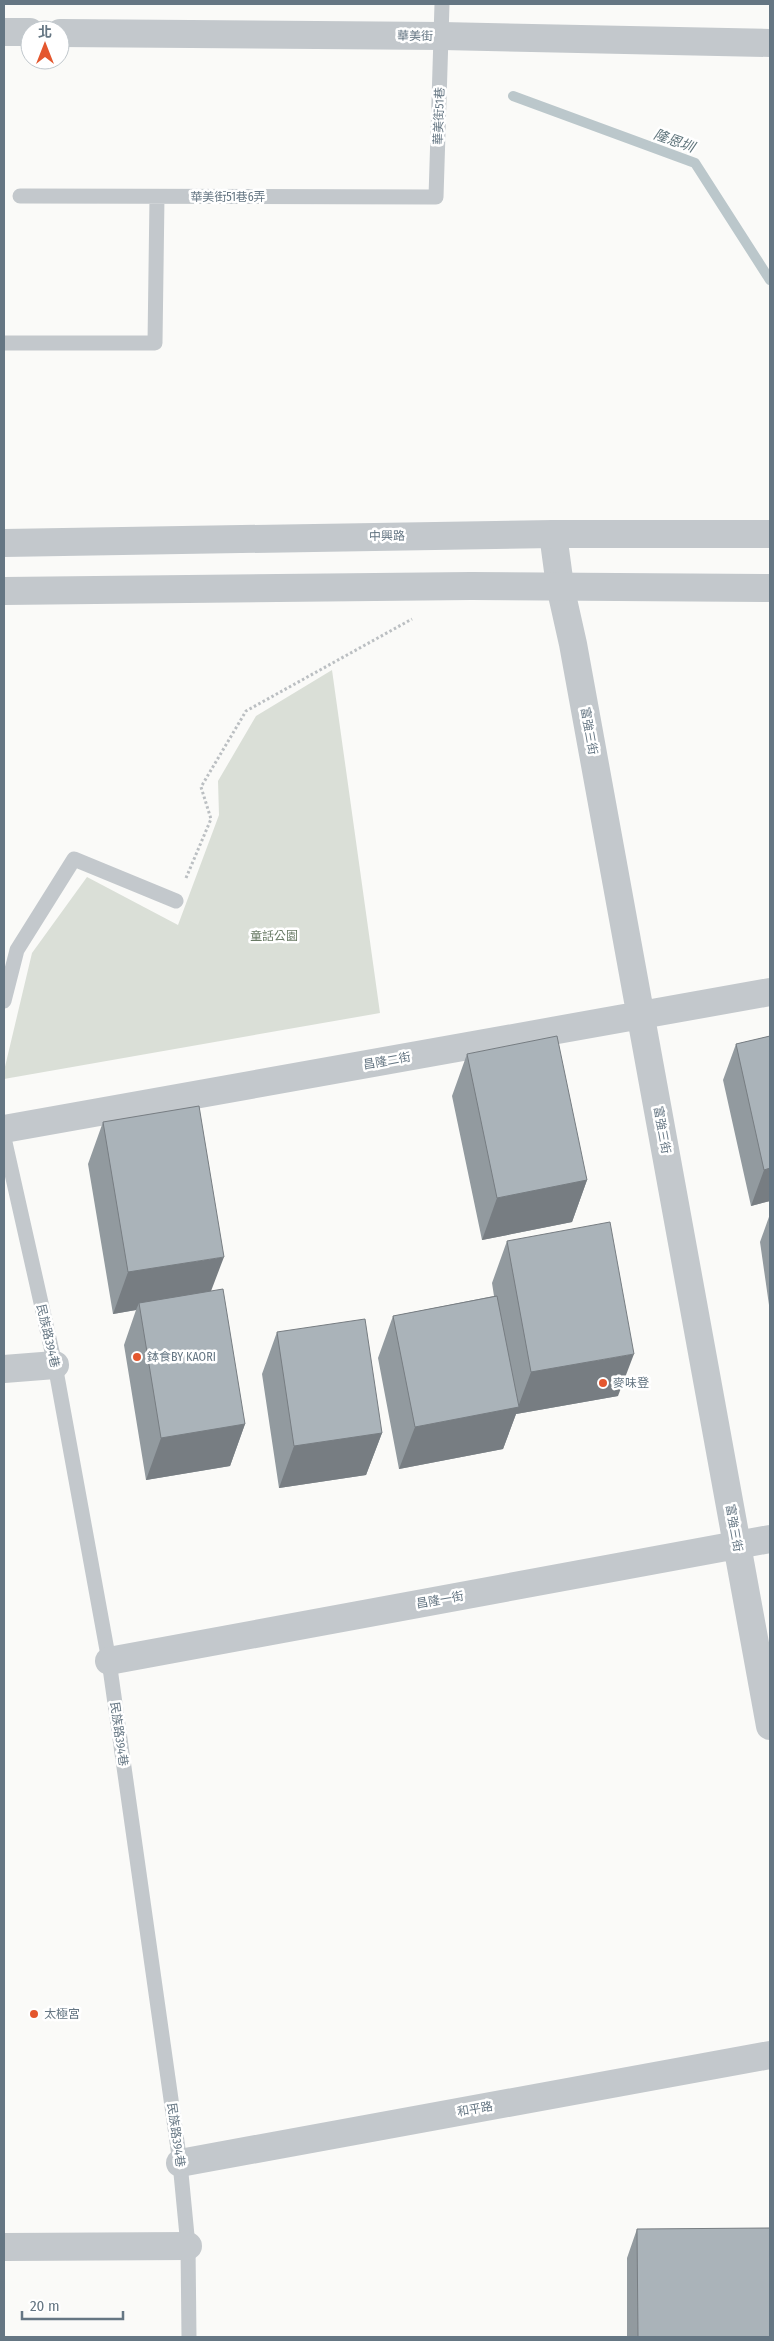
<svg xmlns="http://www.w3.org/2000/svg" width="774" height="2341" viewBox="0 0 774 2341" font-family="'Fira Sans Condensed','Noto Sans TC',sans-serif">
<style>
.green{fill:#dadfd7}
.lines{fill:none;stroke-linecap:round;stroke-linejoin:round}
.stream{stroke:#bbc7cb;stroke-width:10}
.path{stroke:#bbbfc2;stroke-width:3;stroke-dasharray:2.5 2.5;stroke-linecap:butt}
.service{stroke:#c3c8cc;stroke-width:15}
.minor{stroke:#c3c8cc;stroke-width:28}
.tertiary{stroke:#c3c8cc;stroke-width:28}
.wall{fill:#929a9f}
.shaded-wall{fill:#777d82}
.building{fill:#aab3b9;stroke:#777d82}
.poi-dot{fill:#e4572e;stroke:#fff;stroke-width:2}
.labels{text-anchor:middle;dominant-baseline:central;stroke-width:5;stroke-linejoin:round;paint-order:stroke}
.street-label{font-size:12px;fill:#657683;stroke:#fff}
.park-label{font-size:12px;fill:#687a64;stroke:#fff}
.poi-label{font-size:12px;fill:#657683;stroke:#fff;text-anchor:start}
.water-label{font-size:14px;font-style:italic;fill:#60757c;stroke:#fff}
</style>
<rect width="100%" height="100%" fill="#fafaf8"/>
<!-- green -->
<path class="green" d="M332 670 380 1013 4 1079V1071L32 953 87 877 178 925 219 815 218 781 256 716Z"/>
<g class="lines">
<!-- stream -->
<path class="stream" d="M513 96 695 163 770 280"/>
<!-- path -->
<path class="path" d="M186 878 211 819 201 787 246 711 412 619"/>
<!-- service -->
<path class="service" d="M20 196 436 197 442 4
M5 343H155L157 197
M4 1001 17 950 74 859 176 901
M4 1138 55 1365 109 1661 180 2163 188 2246 189 2337"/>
<!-- minor -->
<path class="minor" d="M4 32H30
M60 33 442 36 770 43
M553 534 560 586 573 644 770 1726
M4 1129 770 992
M4 1369 55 1365
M109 1661 770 1539
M180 2163 770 2055
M4 2247 188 2246"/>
<!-- tertiary -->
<path class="tertiary" d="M4 543 553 534H770
M4 591 471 586 770 588"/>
</g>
<!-- wall -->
<path class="wall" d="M770 1036V1201L751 1206 723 1080 736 1044Z
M467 1054 587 1180 572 1222 482 1240 452 1096Z
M103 1122 211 1291 245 1424 230 1466 146 1480 124 1345 136 1310 113 1314 88 1164Z
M770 1214V1312L760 1242Z
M507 1241 618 1396 516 1414 503 1449 399 1469 378 1358 393 1316 494 1296 492 1283Z
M277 1332 382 1433 366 1475 279 1488 262 1374Z
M637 2229 770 2337H627V2258Z"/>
<!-- shaded-wall -->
<path class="shaded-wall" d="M770 1168V1201L751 1206 764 1170Z
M587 1180 572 1222 482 1240 497 1198Z
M224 1257 208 1299 139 1303 136 1310 113 1314 128 1272Z
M634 1354 618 1396 516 1414 503 1449 399 1469 415 1427 518 1407 531 1372Z
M245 1424 230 1466 146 1480 161 1438Z
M382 1433 366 1475 279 1488 294 1446Z"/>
<!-- building -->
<path class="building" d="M557 1036 587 1180 497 1198 467 1054Z
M770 1036V1168L764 1170 736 1044Z
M199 1106 224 1257 128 1272 103 1122Z
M610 1222 634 1354 531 1372 507 1241Z
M223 1289 245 1424 161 1438 139 1303Z
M497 1296 519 1407 415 1427 393 1316Z
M365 1319 382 1433 294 1446 277 1332Z
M770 2228V2337H638L637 2229Z"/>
<!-- markers -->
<g class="poi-dot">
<circle cx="137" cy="1357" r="5"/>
<circle cx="603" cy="1383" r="5"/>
<circle cx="34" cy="2014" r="5"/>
</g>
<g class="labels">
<!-- street labels -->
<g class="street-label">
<text transform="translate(415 36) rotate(1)">華美街</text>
<text transform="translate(439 116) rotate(-88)">華美街51巷</text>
<text x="228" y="197">華美街51巷6弄</text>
<text transform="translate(387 536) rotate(-1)">中興路</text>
<text transform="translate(589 731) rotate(80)">富強三街</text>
<text transform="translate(387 1061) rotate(-10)">昌隆二街</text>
<text transform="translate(662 1130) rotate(80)">富強三街</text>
<text transform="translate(48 1336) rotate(77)">民族路394巷</text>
<text transform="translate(734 1528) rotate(80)">富強三街</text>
<text transform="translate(440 1600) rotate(-10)">昌隆一街</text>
<text transform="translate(119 1734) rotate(82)">民族路394巷</text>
<text transform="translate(475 2109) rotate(-10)">和平路</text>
<text transform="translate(176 2135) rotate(82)">民族路394巷</text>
</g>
<!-- park labels -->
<g class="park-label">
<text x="274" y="936">童話公園</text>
</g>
<!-- poi labels -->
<g class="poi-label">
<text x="147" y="1357">鉢食BY KAORI</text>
<text x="613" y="1383">麥味登</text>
<text x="44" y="2014">太極宮</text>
</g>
<!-- water labels -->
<g class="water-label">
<text transform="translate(674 141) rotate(20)">隆恩圳</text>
</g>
</g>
<!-- border -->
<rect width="774" height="2341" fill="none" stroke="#657683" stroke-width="10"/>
<!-- north arrow -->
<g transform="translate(45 45)"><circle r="24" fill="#ffffff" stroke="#c1c8cd"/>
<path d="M0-4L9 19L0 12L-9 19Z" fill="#e4572e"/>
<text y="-8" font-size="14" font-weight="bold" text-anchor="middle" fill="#657683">北</text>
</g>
<!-- scale -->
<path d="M22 2311v8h101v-8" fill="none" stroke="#657683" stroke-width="2.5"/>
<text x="30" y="2311" font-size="15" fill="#657683" stroke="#ffffff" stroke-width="4" paint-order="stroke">20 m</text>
</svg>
